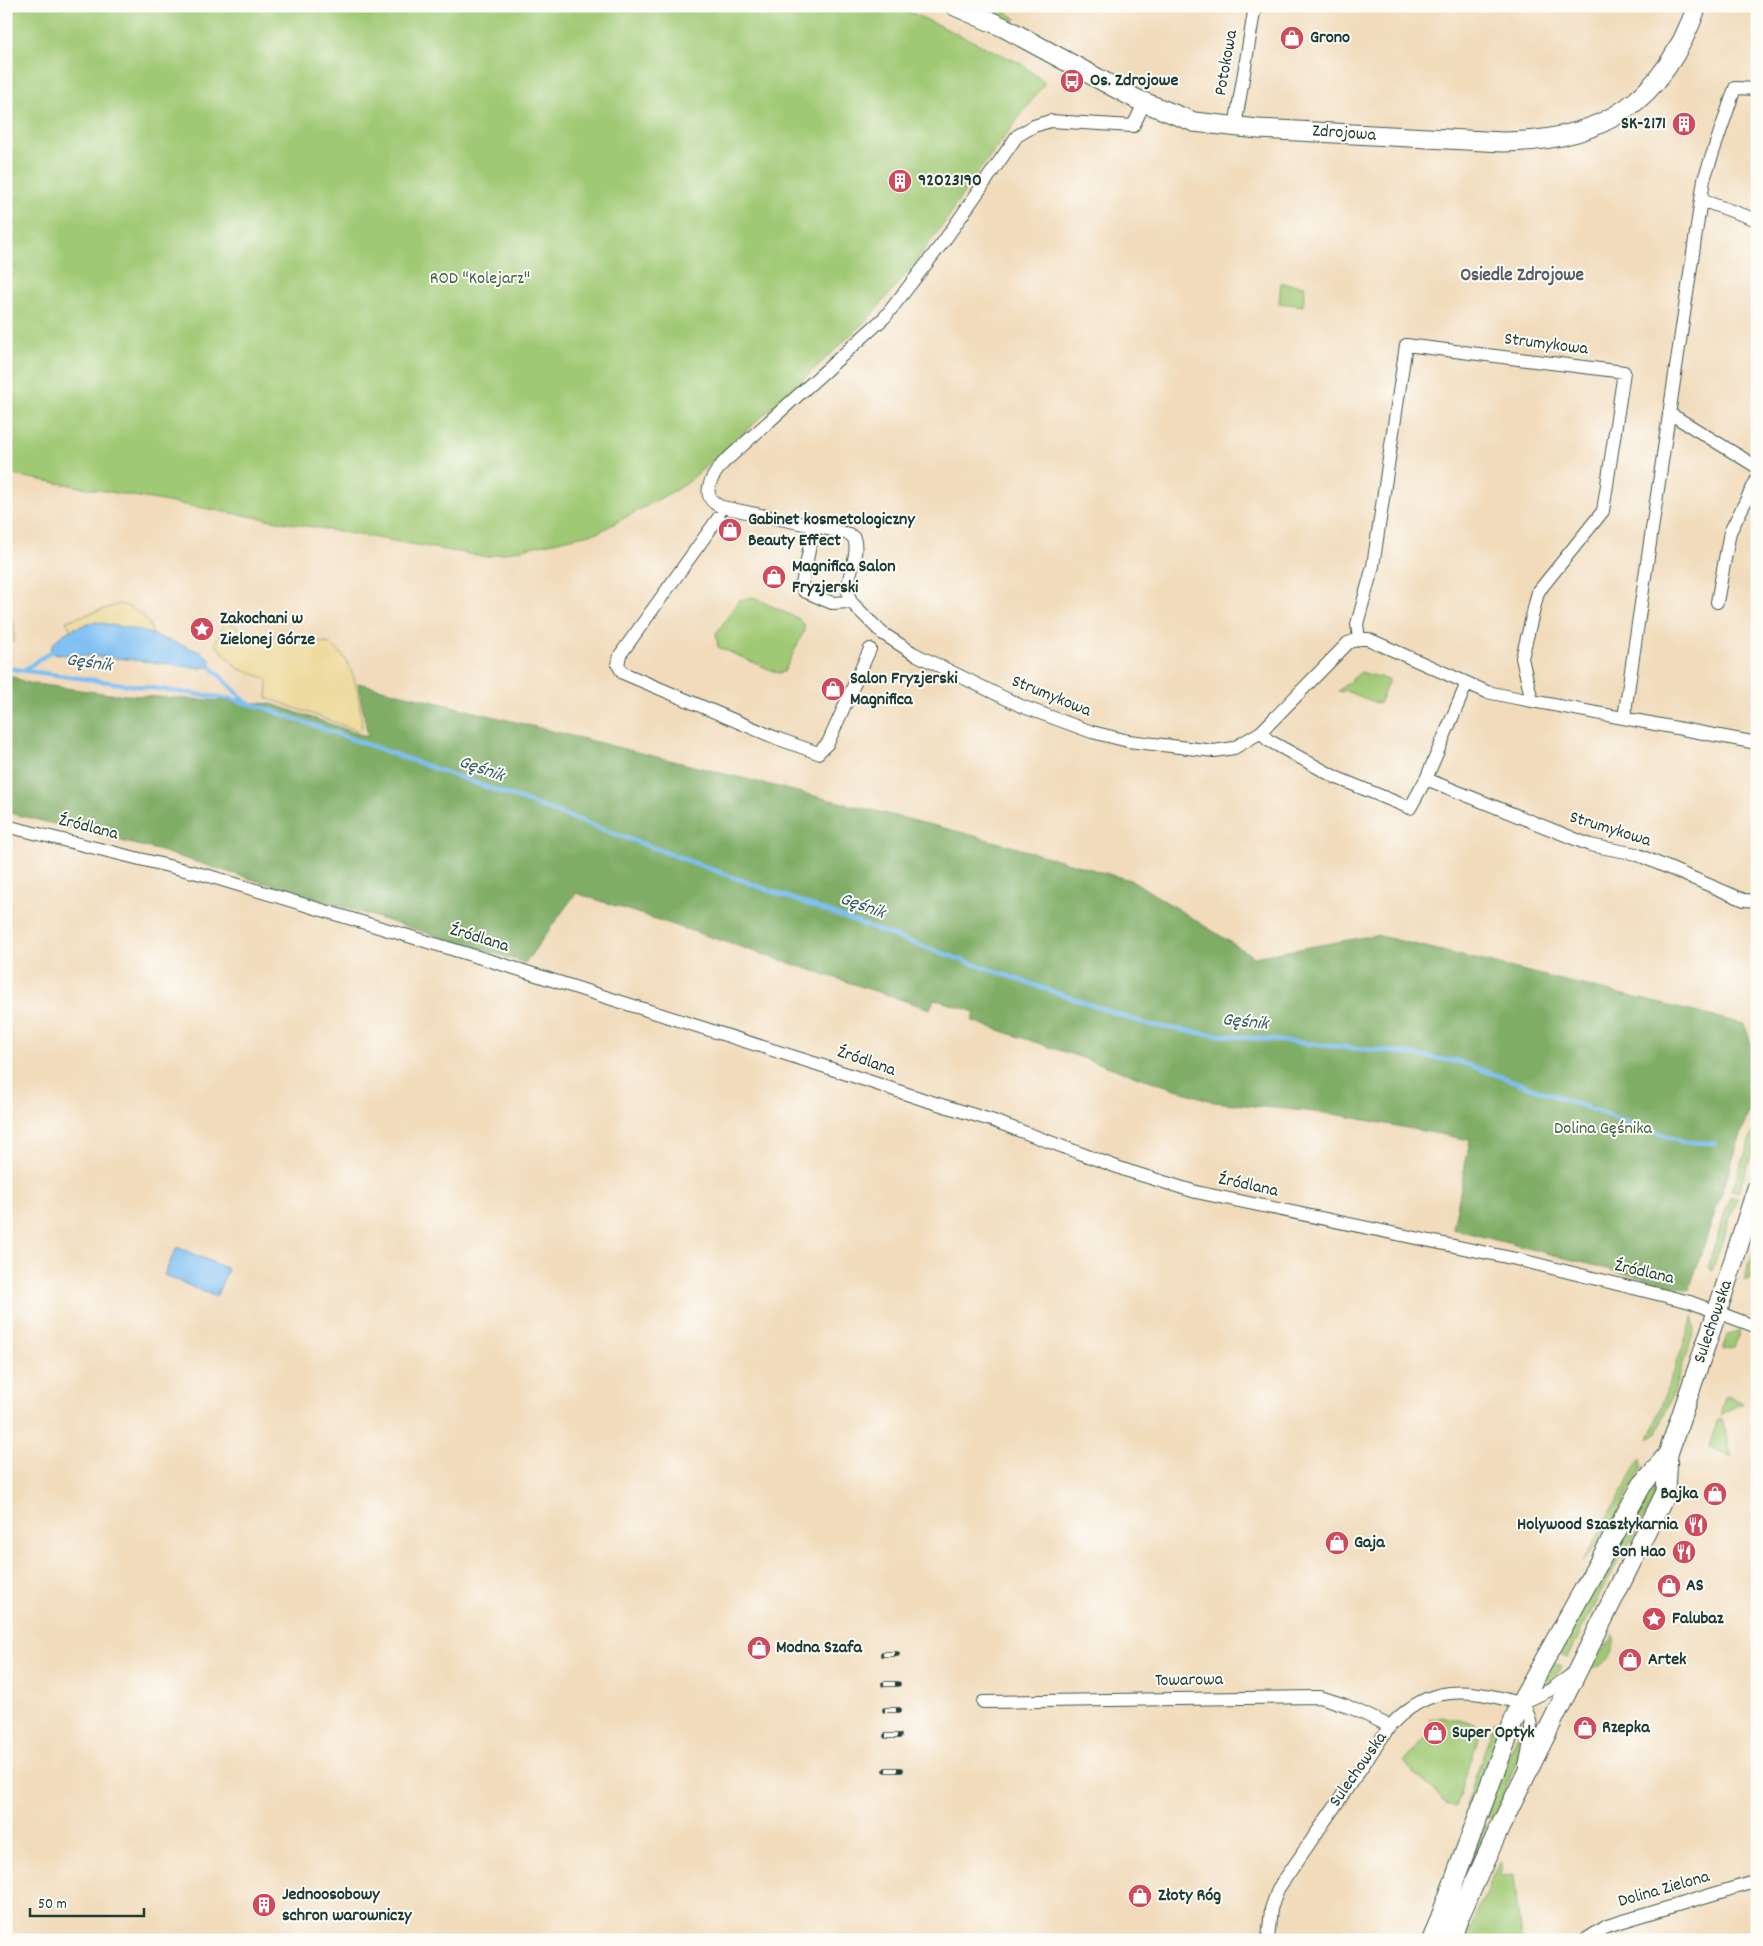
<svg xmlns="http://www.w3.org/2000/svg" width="1763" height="1946" viewBox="0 0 1763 1946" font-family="Dekko,sans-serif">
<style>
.green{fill:#a0c975;stroke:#608354}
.forest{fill:#80ad66;stroke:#50754d}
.sand{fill:#eeda9e;stroke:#868c69}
.water{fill:#7fbff3;stroke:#4f7e94}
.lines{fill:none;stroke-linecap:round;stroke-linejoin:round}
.stream{stroke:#7fbff3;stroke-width:4.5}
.street-casing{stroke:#3e5548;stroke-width:14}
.secondary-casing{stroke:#3e5548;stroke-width:21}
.street{stroke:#fff;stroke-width:12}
.secondary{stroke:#fff;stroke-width:19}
.rail-casing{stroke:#1f3d34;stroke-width:5.5}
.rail{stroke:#fdfcf7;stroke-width:4;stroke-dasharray:11;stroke-linecap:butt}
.labels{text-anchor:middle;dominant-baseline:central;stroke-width:4;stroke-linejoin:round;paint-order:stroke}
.poi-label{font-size:18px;font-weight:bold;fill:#1f3d34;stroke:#fdfcf7;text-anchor:start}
.street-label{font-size:18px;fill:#1f3d34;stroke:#fdfcf7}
.park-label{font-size:18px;fill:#3f6044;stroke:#fdfcf7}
.neighbourhood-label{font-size:19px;font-weight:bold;fill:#595e68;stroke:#fdfcf7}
.water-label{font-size:19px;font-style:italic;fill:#375e64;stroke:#fdfcf7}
</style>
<rect width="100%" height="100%" fill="#fdfcf7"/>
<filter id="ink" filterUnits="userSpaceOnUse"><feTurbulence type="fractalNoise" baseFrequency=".02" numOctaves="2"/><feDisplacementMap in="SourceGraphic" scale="10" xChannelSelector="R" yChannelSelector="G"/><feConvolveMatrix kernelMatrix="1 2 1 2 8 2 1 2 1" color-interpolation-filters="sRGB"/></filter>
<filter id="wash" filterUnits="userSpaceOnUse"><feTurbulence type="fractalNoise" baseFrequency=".0096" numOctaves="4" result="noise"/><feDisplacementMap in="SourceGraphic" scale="20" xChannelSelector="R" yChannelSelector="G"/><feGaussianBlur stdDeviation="1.12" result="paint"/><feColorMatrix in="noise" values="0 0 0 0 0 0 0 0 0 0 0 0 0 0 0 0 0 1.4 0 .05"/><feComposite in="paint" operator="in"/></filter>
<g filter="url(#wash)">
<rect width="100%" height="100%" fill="#f1dbbb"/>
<!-- green -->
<path class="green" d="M6 6H897L1022 64 1045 83 966 188 950 215 910 269 871 316 783 398 686 484 599 532 486 557 6 474Z
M980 6H998L1016 19 1012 22Z
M1281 283 1305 286 1303 306 1279 303Z
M753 597 799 619 804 624V631L784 672 778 673 718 647 716 634 739 600Z
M1361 672 1389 680 1379 704 1344 690 1343 692 1338 691Z
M1757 1122V1140L1738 1192 1732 1190Z
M1730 1196 1737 1198 1712 1271 1709 1268 1710 1261Z
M1757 1241V1266L1753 1277 1744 1281Z
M1694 1316 1695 1328 1673 1393 1657 1433 1649 1439Z
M1740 1331 1734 1348 1723 1350 1728 1335Z
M1728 1395 1743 1403 1720 1415 1725 1396Z
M1721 1419 1732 1457 1710 1447 1717 1421Z
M1641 1458 1642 1468 1607 1532 1583 1561Z
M1659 1471C1662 1501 1631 1537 1617 1563 1599 1594 1584 1626 1567 1658L1556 1653Z
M1614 1634C1616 1650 1606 1668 1589 1669Z
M1552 1662 1562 1666 1550 1682 1540 1687Z
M1441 1716 1475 1724 1480 1734 1455 1807 1446 1803 1403 1763 1424 1738 1433 1745 1446 1728 1438 1722 1433 1727 1429 1720Z
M1495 1720 1497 1738 1470 1811 1466 1807 1467 1801Z
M1524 1721 1525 1735 1522 1747 1494 1818 1486 1817 1521 1723Z
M1483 1825 1489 1828 1469 1871 1466 1870Z
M1501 1861V1876L1514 1875 1521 1940H1467L1479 1907Z"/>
<!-- forest -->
<path class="forest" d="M6 674 28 683 110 694 272 704 368 737 358 683 968 834 1133 881 1254 957 1376 935 1744 1024 1757 1059V1087L1689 1290 1453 1229 1470 1140 1334 1114 1214 1102 972 1021 975 1012 934 999 930 1009 576 893 525 963 157 850 6 812Z"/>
<!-- sand -->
<path class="sand" d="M120 604C137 609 150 617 153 637 134 628 90 621 71 630L66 621Z
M6 618 14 621V642H6Z
M225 620 244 631 330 644C356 660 360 700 362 728L359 731 267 698 268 683 265 678 239 669 215 644Z"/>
<!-- water -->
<path class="water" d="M96 622 139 630 201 652 210 659 211 667 200 668 117 658 54 654 51 647C60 631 80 626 96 622Z
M177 1247 228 1269 216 1297 164 1275Z"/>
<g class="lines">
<!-- stream -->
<path class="stream" d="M211 667 246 702
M6 668 231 699 262 707 523 800 902 939 1146 1024 1199 1033 1394 1052 1460 1062 1683 1142 1714 1143
M24 670 52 651"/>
</g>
</g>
<g filter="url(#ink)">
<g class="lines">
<!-- street casing -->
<g class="street-casing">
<path id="street" d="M1145 102 1133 126 1050 121 1034 126 1017 136 944 241 885 317 723 463C711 477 698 498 722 507L814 526 802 584 804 591 832 603 851 602 882 633 913 653 1021 706 1092 732 1128 741 1214 751 1234 748 1261 732 1268 740 1335 777 1410 808 1426 779 1467 683 1487 692 1516 698 1757 743
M1235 127 1255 6
M1701 200 1757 220
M1669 413 1757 467
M719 517 620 655 618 665 623 673 776 738 818 753 828 743 870 649
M814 526 849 534 854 538C861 559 841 581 851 602
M1717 602 1730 532 1757 479
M1359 639 1357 624 1373 566 1406 345 1624 372 1603 511 1538 592 1522 658 1532 701
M1624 718 1704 179 1735 88 1757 89
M1261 732 1348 643 1359 639H1368L1467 683
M1426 779 1590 845 1636 854 1744 900 1757 901
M6 826 209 876 511 967 823 1066 925 1100 994 1121 1125 1170 1196 1192 1516 1259 1690 1302 1757 1327
M983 1702 1320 1697 1345 1705 1390 1726
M1520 1704 1550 1690 1574 1673
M1268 1940 1271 1909 1278 1889 1390 1726C1423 1690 1455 1687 1501 1698 1510 1701 1523 1702 1527 1712 1535 1727 1529 1749 1525 1765
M1585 1940 1607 1926 1757 1881"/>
</g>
<!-- secondary casing -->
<g class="secondary-casing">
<path id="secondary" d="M955 6 1003 27 1136 99 1194 122 1258 129 1503 142C1603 141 1663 102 1697 6
M1432 1940 1520 1704 1642 1485 1668 1454
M1451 1940 1459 1917 1500 1827 1666 1492 1668 1454 1717 1312 1757 1188"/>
</g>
<!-- street -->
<use href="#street" class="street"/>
<!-- secondary -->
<use href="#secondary" class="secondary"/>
<!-- rail casing -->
<g class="rail-casing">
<path id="rail" d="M883 1654H897
M884 1684H898
M885 1710H899
M886 1736H899
M886 1770H901"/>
</g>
<!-- rail -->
<use href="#rail" class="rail"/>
</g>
</g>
<!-- icons -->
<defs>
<g id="shop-disc" transform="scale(1.25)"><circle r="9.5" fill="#d1495b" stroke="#fdfcf7"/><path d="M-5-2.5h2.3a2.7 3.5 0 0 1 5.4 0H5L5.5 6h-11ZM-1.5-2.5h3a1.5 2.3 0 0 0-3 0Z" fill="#fff"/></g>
<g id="bus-disc" transform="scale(1.25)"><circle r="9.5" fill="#d1495b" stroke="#fdfcf7"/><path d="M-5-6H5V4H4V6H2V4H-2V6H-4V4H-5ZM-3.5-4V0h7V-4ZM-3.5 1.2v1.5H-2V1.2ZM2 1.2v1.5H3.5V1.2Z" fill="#fff"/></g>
<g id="building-disc" transform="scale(1.25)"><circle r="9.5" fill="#d1495b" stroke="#fdfcf7"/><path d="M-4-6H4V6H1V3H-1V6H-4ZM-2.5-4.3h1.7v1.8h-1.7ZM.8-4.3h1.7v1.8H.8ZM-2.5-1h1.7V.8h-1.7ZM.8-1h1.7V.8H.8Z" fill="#fff"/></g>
<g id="sight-disc" transform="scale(1.25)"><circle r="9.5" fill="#d1495b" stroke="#fdfcf7"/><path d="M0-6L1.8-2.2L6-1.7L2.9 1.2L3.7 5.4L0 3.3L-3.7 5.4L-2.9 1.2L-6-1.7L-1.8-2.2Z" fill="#fff"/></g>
<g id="restaurant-disc" transform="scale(1.25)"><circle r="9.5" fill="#d1495b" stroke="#fdfcf7"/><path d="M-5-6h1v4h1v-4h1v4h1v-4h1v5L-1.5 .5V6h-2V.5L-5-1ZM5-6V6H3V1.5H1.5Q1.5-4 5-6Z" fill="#fff"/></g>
</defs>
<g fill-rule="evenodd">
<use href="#shop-disc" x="1292" y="38"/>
<use href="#bus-disc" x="1072" y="81"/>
<use href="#building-disc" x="1684" y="124"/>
<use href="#building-disc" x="900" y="181"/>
<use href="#shop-disc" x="730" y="530"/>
<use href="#shop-disc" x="774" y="577"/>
<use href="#sight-disc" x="202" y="629"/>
<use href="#shop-disc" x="833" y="689"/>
<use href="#shop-disc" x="1715" y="1494"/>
<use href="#restaurant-disc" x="1696" y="1525"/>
<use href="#shop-disc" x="1337" y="1543"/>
<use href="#restaurant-disc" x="1684" y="1552"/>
<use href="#shop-disc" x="1669" y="1586"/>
<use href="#sight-disc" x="1654" y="1619"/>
<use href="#shop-disc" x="759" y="1648"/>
<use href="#shop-disc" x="1630" y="1660"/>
<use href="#shop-disc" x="1585" y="1728"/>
<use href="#shop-disc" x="1435" y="1733"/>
<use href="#shop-disc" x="1140" y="1896"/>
<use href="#building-disc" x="264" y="1905"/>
</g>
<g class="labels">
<!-- poi labels -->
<g class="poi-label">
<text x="1310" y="38">Grono</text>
<text x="1090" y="81">Os. Zdrojowe</text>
<text x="1666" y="124" text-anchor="end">SK-2171</text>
<text x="918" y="181">92023190</text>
<text x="748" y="520">Gabinet kosmetologiczny<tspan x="748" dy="21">Beauty Effect</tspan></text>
<text x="792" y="567">Magnifica Salon<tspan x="792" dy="21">Fryzjerski</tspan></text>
<text x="220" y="619">Zakochani w<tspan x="220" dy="21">Zielonej Górze</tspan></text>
<text x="850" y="679">Salon Fryzjerski<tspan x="850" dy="21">Magnifica</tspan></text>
<text x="1698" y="1494" text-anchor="end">Bajka</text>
<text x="1678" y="1525" text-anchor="end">Holywood Szaszłykarnia</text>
<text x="1354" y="1543">Gaja</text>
<text x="1666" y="1552" text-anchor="end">Son Hao</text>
<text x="1686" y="1586">AS</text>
<text x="1672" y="1619">Falubaz</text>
<text x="776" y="1648">Modna Szafa</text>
<text x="1648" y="1660">Artek</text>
<text x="1602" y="1728">Rzepka</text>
<text x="1452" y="1733">Super Optyk</text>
<text x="282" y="1895">Jednoosobowy<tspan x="282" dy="21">schron warowniczy</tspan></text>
<text x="1158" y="1896">Złoty Róg</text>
</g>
<!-- street labels -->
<g class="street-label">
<text transform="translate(1227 63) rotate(-80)">Potokowa</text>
<text transform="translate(1344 134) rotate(4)">Zdrojowa</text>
<text transform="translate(1546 345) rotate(7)">Strumykowa</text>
<text transform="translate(1051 697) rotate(22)">Strumykowa</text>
<text transform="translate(88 828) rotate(14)">Źródlana</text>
<text transform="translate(1610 830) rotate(17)">Strumykowa</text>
<text transform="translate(479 939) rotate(17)">Źródlana</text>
<text transform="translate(866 1062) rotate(19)">Źródlana</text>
<text transform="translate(1248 1186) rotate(12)">Źródlana</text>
<text transform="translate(1644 1273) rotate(13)">Źródlana</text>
<text transform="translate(1714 1322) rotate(-71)">Sulechowska</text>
<text transform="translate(1189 1681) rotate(-1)">Towarowa</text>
<text transform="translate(1359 1770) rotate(-55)">Sulechowska</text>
<text transform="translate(1664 1890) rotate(-16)">Dolina Zielona</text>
</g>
<!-- park labels -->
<g class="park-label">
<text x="480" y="279">ROD "Kolejarz"</text>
<text x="1603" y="1129">Dolina Gęśnika</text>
</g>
<!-- neighbourhood labels -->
<g class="neighbourhood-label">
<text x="1522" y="276">Osiedle Zdrojowe</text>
</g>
<!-- water labels -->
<g class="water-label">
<text transform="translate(89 664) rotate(8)">Gęśnik</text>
<text transform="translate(481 770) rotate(20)">Gęśnik</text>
<text transform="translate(862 907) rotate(20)">Gęśnik</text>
<text transform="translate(1245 1023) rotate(6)">Gęśnik</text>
</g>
</g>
<!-- margin -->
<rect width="1763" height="1946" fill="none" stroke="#fdfcf7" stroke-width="25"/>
<!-- scale -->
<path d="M30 1908v8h114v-8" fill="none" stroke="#1f3d34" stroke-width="2.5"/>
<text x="38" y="1908" font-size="15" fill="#1f3d34" stroke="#fdfcf7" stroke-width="4" paint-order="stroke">50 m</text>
</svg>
